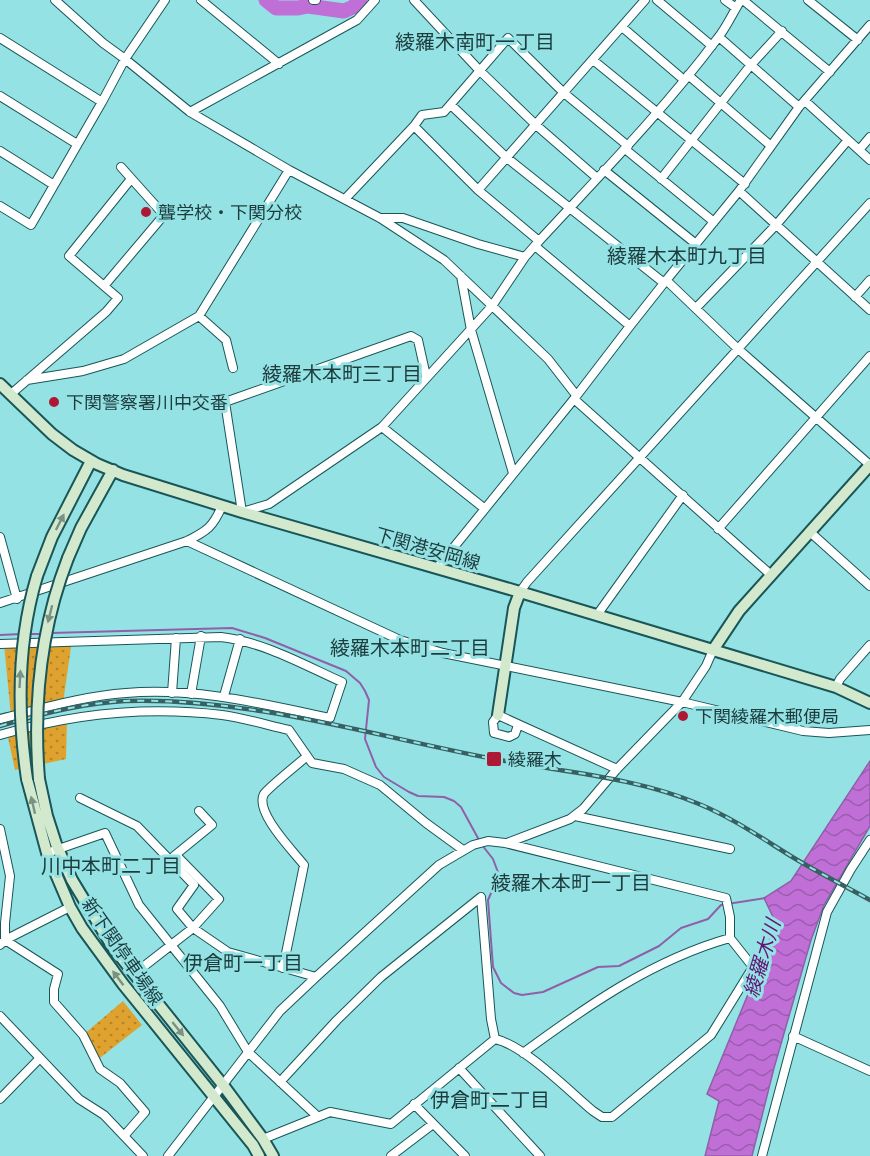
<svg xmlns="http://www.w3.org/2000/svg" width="870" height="1156" viewBox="0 0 870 1156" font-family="Lato,'Noto Sans JP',sans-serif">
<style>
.park{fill:url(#park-dots)}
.water{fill:url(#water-waves);stroke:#8f60a8;stroke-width:1.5}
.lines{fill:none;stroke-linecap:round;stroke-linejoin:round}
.stream{stroke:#8f60a8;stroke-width:2}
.river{stroke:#c06fd6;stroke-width:15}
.street-casing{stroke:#195658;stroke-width:10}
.secondary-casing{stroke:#195658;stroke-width:14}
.street{stroke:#fff;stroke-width:8}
.secondary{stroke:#d3e9cd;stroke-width:10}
.rail-casing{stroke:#366061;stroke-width:4.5}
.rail{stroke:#95e2e5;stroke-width:2;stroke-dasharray:7;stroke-linecap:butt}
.secondary-bridge-casing{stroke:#195658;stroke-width:14;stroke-linecap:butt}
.secondary-bridge{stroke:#d3e9cd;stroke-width:10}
.oneway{fill:#789285}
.poi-dot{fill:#ad1834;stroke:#95e2e5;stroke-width:2}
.labels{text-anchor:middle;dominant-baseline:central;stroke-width:6;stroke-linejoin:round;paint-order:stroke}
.poi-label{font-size:18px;fill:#1c3c3d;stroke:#95e2e5;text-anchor:start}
.street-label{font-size:18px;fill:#1c3c3d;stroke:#95e2e5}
.neighbourhood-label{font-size:20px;fill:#1c3c3d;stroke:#95e2e5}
.water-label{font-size:20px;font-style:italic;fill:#621575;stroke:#95e2e5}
</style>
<defs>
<pattern id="park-dots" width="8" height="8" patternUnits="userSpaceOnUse" patternTransform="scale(1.5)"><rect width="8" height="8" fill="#dfa22e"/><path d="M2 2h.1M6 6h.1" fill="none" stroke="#b48528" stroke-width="1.8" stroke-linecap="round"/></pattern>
<pattern id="water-waves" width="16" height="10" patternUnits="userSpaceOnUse" patternTransform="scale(1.5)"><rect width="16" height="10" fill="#c06fd6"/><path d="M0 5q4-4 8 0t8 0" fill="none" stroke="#9b5caf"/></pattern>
</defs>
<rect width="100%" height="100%" fill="#95e2e5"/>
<!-- park -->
<path class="park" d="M72 640 63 703 11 716 4 644Z
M67 719 66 759 15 770 7 733Z
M123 1001 142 1025 96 1061 83 1035Z"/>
<!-- water -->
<path class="water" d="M870 761V826L824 905 811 940 774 1068 752 1156H705L719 1101 707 1094 769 943 773 917 764 898 791 881Z"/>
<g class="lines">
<!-- stream -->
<path class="stream" d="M51 633 232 628 265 638 346 671 360 683 365 691 369 700 365 739 376 767 384 777 409 792 418 796 444 797 454 801 461 807 479 840
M27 634H42
M0 635 21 634
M482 845 493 859 499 875 488 900 493 967 501 983 514 993 522 995 543 992 598 967 619 966 659 946 681 928 708 919 721 905 765 898"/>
<!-- river -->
<path class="river" d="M266 0 276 8H298L308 6 344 11 353 7 360 0"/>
<!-- street casing -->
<g class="street-casing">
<path id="street" d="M55 0 103 43 125 59 190 112 289 170 380 218 444 260 548 359 576 395
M201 0 279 64
M313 0H316
M414 0 480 71 536 125 597 178
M657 0 712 46
M725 0 736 8
M743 0 830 72
M808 0 858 40
M622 27 684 80
M719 37 799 107
M0 38 102 102
M593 60 745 184
M688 75 771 146
M0 96 77 144
M805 101 870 160
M451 105 507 158 664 283 630 326
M190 112 357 20 375 0
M414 126 478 190 539 241
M625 149 714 222
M859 150 870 137
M0 151 54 185
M604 170 696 244
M661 179 750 66 782 31
M478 190 645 0
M739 191 870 310
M345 199 414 126 422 115 444 112 508 38 564 93 628 146
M0 206 31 225 102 102 125 59 165 0
M380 218H403L478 244 525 257
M461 276 471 330 513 473
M666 280 737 348 870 465
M664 283 739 191 799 107 870 25
M104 286 164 215 121 167
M855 297 870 280
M696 308 776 225 848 140
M199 316 226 340 233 368
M426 376 418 340 411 336 225 402 242 512 269 504 382 427 492 306 525 257 539 241C600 175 663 111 717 39 727 27 733 12 741 0
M27 380 83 371 124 359 199 316 289 170
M11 394 106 312 118 298 69 256 131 179
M574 399 771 575
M382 427 485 509
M718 529 870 356
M810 532 870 586
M0 537 17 599
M187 541 400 640 443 653 682 702 803 731 829 733 870 730
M437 568 574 399 630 326 535 246
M520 592 527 582 870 203
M0 603 187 541C207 531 213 527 222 506
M597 615 683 495
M0 644 221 637C264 642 304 665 342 682L330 718C263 704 195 687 126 693 83 696 41 709 0 719
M836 687 840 679 870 645
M172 693 176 638
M191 694 201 636
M224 696 240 639
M518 725 515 734 509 737 494 733 493 722 498 715 617 769
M0 735C71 714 147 706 222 715 244 718 267 725 289 730L312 763 344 769 380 785 426 823 463 850
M80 798 137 826 194 885 177 909 193 928 228 952 316 977
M575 816 730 849
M0 829 10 876 5 923V940L58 974 54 989V1002L83 1035 100 1069 120 1083 145 1112 124 1136
M507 843 570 819 583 809 617 769 682 702 706 666 713 650
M47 853 105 833 139 905 220 1006 248 1052 317 1116
M174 856 212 825 199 811
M0 945 5 940 70 907
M283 968 304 865C294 852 254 812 264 794 269 787 298 764 306 757
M134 974 193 928 219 899 176 855
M0 1016 79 1099 104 1115 143 1156
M793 1036 870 1071
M523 1053C587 1006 652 960 730 938
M459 1068 540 1156
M280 1082 337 1020 381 977 481 897 491 1019 495 1039
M0 1099 40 1058
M414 1104 465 1156
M263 1139 330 1112 391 1124 495 1039
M168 1156 280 1011 316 977 439 865 473 845 488 841 505 843 726 898 730 917V938L753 967 711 1035 612 1117H602L593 1111C569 1091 524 1045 495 1039
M391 1156 433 1124
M762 1156 827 912 851 869 870 840"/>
</g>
<!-- secondary casing -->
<g class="secondary-casing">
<path id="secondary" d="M0 384 52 434 73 450 97 464 123 475 242 512 520 592 836 687 870 703
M68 558 81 528 113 470
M37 576 52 537 91 461
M713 650 739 611 870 465
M498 715 514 608 520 592
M27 779 47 853 70 907 82 928 123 984 253 1145 259 1156
M39 779 47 816 56 844 72 880 112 946 223 1085 263 1139 273 1156"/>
</g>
<!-- street -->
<use href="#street" class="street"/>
<!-- secondary -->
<use href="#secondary" class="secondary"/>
<!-- rail casing -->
<g class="rail-casing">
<path id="rail" d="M0 726C40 714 83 703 125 701 248 697 374 736 494 759 562 772 635 777 699 804 733 818 763 839 794 858 819 873 845 886 870 900"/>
</g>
<!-- rail -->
<use href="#rail" class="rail"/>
<!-- secondary-bridge casing -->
<g class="secondary-bridge-casing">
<path id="secondary-bridge" d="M27 779C17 711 17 643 37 576
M39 779C33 703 40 630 68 558"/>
</g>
<!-- secondary-bridge -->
<use href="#secondary-bridge" class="secondary-bridge"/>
</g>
<!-- one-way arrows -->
<defs><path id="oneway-solid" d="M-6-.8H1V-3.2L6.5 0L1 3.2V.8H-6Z" transform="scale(1.5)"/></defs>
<g class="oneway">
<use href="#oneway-solid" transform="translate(60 522) rotate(-63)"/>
<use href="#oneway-solid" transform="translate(50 614) rotate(104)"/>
<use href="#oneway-solid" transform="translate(20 679) rotate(-87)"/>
<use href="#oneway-solid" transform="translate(33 805) rotate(-103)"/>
<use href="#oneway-solid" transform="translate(118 978) rotate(-127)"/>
<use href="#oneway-solid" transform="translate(178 1029) rotate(51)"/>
</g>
<!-- markers -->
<g class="poi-dot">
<circle cx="146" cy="212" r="6"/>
<circle cx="54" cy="402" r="6"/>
<circle cx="683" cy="716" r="6"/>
<rect x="486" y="751" width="16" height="16" rx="3"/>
</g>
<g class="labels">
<!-- poi labels -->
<g class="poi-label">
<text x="158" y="212">聾学校・下関分校</text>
<text x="66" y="402">下関警察署川中交番</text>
<text x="695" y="716">下関綾羅木郵便局</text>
<text x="508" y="759">綾羅木</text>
</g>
<!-- street labels -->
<g class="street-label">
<text transform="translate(428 548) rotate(16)">下関港安岡線</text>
<text transform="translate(123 951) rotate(55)">新下関停車場線</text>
</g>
<!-- neighbourhood labels -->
<g class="neighbourhood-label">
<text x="475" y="41">綾羅木南町一丁目</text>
<text x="687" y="255">綾羅木本町九丁目</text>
<text x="342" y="373">綾羅木本町三丁目</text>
<text x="410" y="647">綾羅木本町二丁目</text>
<text x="111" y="865">川中本町二丁目</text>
<text x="571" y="882">綾羅木本町一丁目</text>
<text x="243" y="962">伊倉町一丁目</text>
<text x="490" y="1099">伊倉町二丁目</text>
</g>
<!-- water labels -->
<g class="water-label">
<text transform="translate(761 958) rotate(-73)">綾羅木川</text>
</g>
</g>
</svg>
